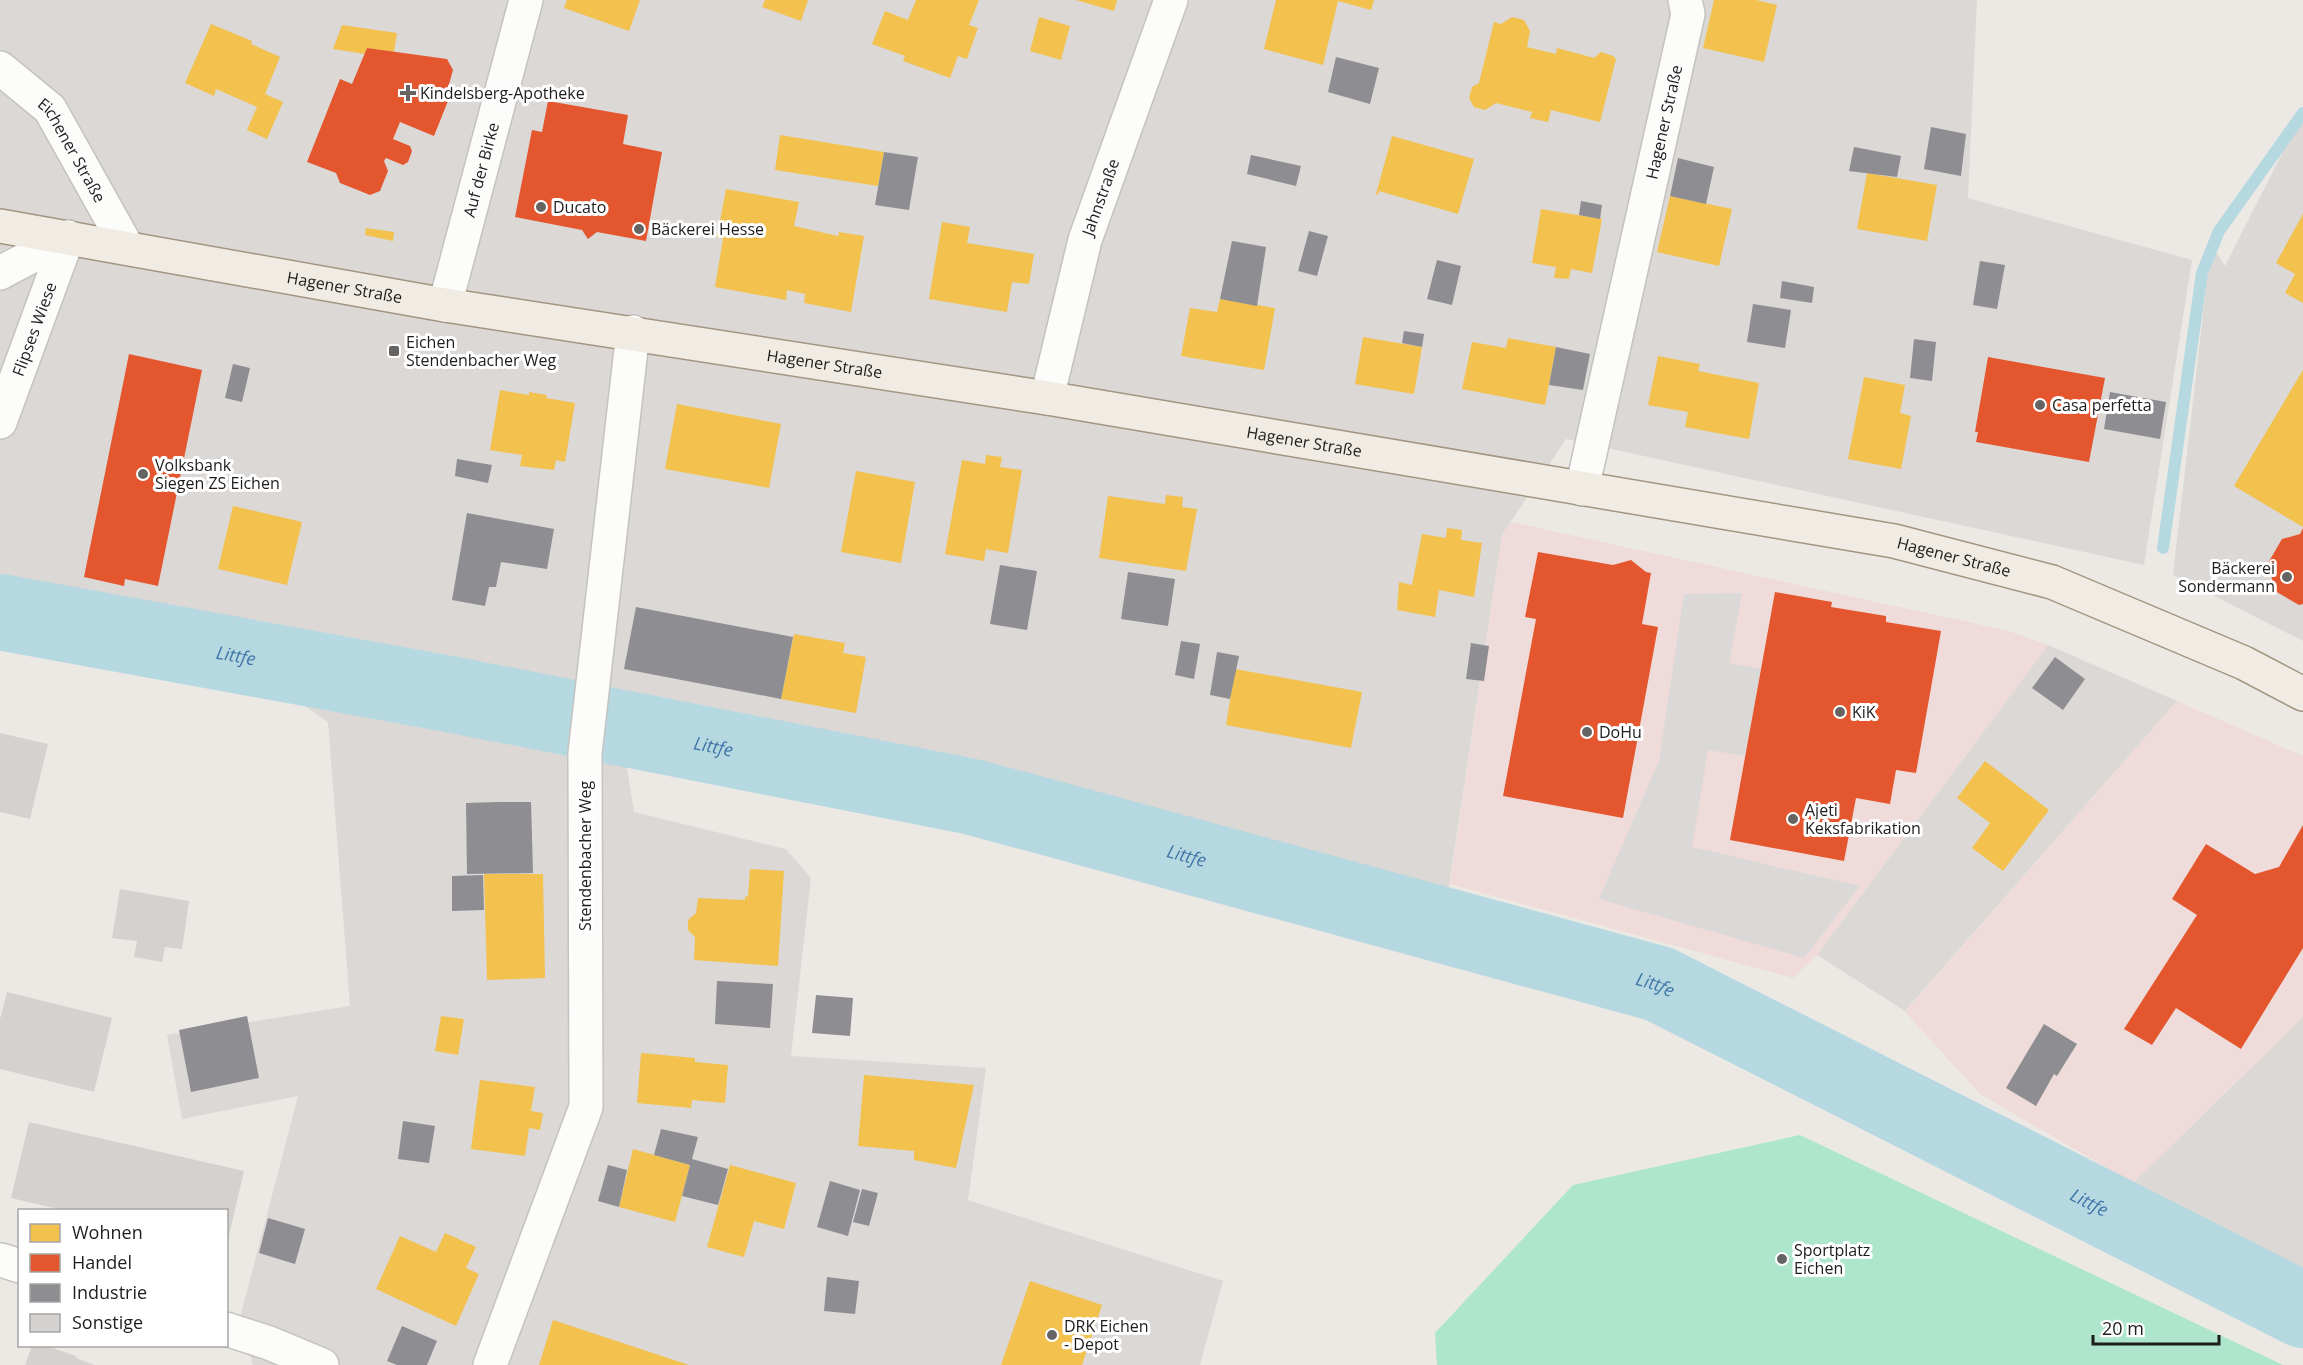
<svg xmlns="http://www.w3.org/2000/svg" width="2303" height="1365" viewBox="0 0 2303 1365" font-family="'Open Sans',sans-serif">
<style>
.residential{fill:#dbd8d6}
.commercial{fill:#efdbd9}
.pitch{fill:#ade6cd}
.parking{fill:#dad9d7}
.homes{fill:#f2c14e}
.shops{fill:#e4572e}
.industry{fill:#8d8d92}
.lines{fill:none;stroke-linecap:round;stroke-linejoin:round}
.stream{stroke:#b6d8e1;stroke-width:12}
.river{stroke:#b6d8e1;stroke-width:76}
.building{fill:#d4d1ce}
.minor-casing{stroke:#c4c3c1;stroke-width:36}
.major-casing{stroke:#a29681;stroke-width:36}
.minor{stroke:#fcfcfb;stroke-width:33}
.major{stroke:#f0ebe3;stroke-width:33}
.poi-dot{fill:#656463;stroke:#fff;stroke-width:2}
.labels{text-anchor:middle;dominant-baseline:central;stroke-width:6;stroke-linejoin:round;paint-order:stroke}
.poi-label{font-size:16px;fill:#1d1d1d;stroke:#fff;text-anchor:start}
.street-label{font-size:16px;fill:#1d1d1d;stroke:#fff}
.water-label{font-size:18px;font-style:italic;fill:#4176a9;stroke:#fff}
</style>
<rect width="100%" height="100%" fill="#ece9e5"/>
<!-- residential -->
<path class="residential" d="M0 0H1977L1968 198 2192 260 2144 565 1566 439 1502 535 1447 899 618 711 634 812 786 849 811 878 791 1056 986 1068 968 1200 1223 1281 1200 1365H253L241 1314 298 1096 182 1119 167 1035 350 1006 328 722 168 611 0 581Z
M2303 112V641L2173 575 2211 244 2225 266Z
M2048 645 2177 701 1905 1011 1817 955Z
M2303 1017V1269L2133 1183Z"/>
<!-- commercial -->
<path class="commercial" d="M1511 522 2009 631 2048 645 1817 955 1793 978 1450 884 1502 535Z
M2177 701 2303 756V1017L2133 1183 1980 1094 1905 1012Z"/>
<!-- pitch -->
<path class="pitch" d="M1800 1135 2283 1365H1437L1435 1333 1573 1185Z"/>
<!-- parking -->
<path class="parking" d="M1742 593 1729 663 1761 669 1745 756 1708 750 1692 847 1860 886 1804 958 1599 899 1659 761 1684 594Z"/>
<!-- homes -->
<path class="homes" d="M567 0H640L629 31 564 8Z
M765 0H808L801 21 762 7Z
M916 0H979L969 25 978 28 967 59 958 56 950 78 903 61 905 56 872 44 885 11 908 20Z
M1076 0H1117L1114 11Z
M1276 0H1374L1371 10 1338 1 1323 65 1264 49Z
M1714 0H1756L1777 5 1764 62 1703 48Z
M1039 17 1070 26 1061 60 1030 51Z
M1512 17 1524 20 1530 31 1527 47 1556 54 1557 48 1594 58 1601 52 1613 56 1616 59 1600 122 1551 110 1548 122 1530 118 1532 112 1496 103 1485 110 1474 107 1469 98 1472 87 1479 83 1494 22 1501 24Z
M211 24 252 41 251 44 280 57 265 94 283 102 267 139 247 130 257 107 216 89 214 96 185 83Z
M342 25 397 33 394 52 367 48 365 54 333 49Z
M780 135 884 152 878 186 775 170Z
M1392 136 1474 159 1458 214 1379 191 1378 195 1376 194Z
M1867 173 1937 185 1927 241 1857 229Z
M726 189 799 202 794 226 838 236 839 232 864 236 851 312 804 303 805 294 787 290 786 300 715 287 723 239 717 237Z
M1670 196 1732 209 1719 266 1657 252Z
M1541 209 1602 219 1592 273 1571 269 1569 279 1554 278 1556 267 1532 263Z
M2303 214V303L2285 293 2295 274 2276 263Z
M942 222 970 227 967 243 1034 254 1029 284 1012 282 1007 312 929 299Z
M366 228 394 232 393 241 365 235Z
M1220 299 1275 308 1264 370 1181 356 1190 308 1217 312Z
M1363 337 1422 347 1414 394 1355 384Z
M1508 338 1556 347 1545 405 1462 389 1472 342 1506 348Z
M1658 356 1700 364 1698 371 1759 383 1749 439 1685 427 1688 412 1648 405Z
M2303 370V527L2234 486Z
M1864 377 1905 385 1900 413 1911 416 1901 469 1848 459Z
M500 390 529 395V392L547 395 546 398 575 403 565 462 556 460 554 470 520 466 522 455 490 450Z
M677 404 781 424 769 488 665 469Z
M986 455 1002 457 1000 467 1022 470 1008 553 986 549 984 561 945 554 962 460 985 464Z
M856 471 915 482 901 563 841 552Z
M1166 495 1183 497 1182 507 1197 509 1186 571 1099 558 1108 496 1165 504Z
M233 506 302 522 287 585 218 569Z
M1447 528 1462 530 1461 540 1482 543 1474 597 1439 590 1435 617 1397 610 1399 582 1412 585 1422 534 1446 538Z
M794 634 845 643 843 653 866 657 856 713 781 699Z
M1235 669 1362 692 1351 748 1226 725Z
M1985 761 2049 810 2003 871 1972 848 1990 823 1957 798Z
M750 869 784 871 778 966 694 960 695 937 688 930V920L696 913 698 898 745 900V896L748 897Z
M484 874H543L545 978 487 980Z
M441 1016 464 1019 458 1055 435 1051Z
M641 1053 695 1058V1062L728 1065 725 1103 692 1100 691 1108 637 1103Z
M864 1075 974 1085 956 1168 914 1160V1151L858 1146Z
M480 1080 535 1087 531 1111 543 1113 540 1130 529 1128 525 1156 471 1149Z
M633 1149 690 1165 675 1222 619 1207Z
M730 1165 796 1183 784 1229 754 1221 744 1257 707 1247Z
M445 1233 476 1247 466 1268 479 1274 456 1326 376 1289 400 1236 436 1252Z
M1030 1281 1102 1305 1082 1365H1001Z
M553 1320 689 1365H539Z"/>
<!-- shops -->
<path class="shops" d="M367 48 447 59 453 70 445 99 448 101 434 136 400 122 393 139 410 146 412 151 408 162 403 165 386 158 384 161 388 171 380 191 370 195 340 183 336 173 307 162 340 79 352 84Z
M548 101 628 115 623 144 662 152 646 241 597 232 588 239 582 230 515 217 532 130 542 132Z
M129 354 202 370 158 586 125 579 124 586 84 577Z
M1988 357 2105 378 2089 462 1976 442 1978 432H1975Z
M2303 528V604L2299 605 2275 591 2268 563 2282 539 2300 534Z
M1538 552 1613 565 1631 560 1646 572 1651 573 1642 624 1658 627 1623 818 1503 796 1536 619 1525 617Z
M1775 592 1832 602 1831 607 1886 616V622L1941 631 1916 773 1896 770 1890 804 1856 798 1844 861 1730 840Z
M2303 825V948L2241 1049 2176 1008 2152 1045 2124 1029 2197 915 2172 899 2206 844 2255 874 2279 867Z"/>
<!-- industry -->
<path class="industry" d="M1336 57 1379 68 1370 104 1328 92Z
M1931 127 1966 134 1961 176 1924 169Z
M1854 147 1901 156 1897 177 1849 171Z
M884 152 918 157 909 210 875 205Z
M1251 155 1301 166 1296 186 1247 174Z
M1678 158 1714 167 1706 204 1670 196Z
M1581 201 1602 205 1600 219 1579 215Z
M1309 231 1328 236 1317 276 1298 271Z
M1232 241 1266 247 1257 306 1220 299Z
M1437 260 1461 266 1452 305 1427 299Z
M1980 261 2005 265 1997 309 1973 305Z
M1782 281 1814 287 1812 303 1780 298Z
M1753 304 1791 310 1785 348 1747 342Z
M1404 331 1424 334 1422 347 1402 343Z
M1914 339 1936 342 1932 381 1910 378Z
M1556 347 1590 354 1583 390 1549 385Z
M233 364 250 368 242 402 225 398Z
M2110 392 2166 402 2160 439 2104 429Z
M457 459 492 465 488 483 455 476Z
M467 513 554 529 547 569 501 562 496 587H489L485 606 452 600Z
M1000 565 1037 571 1027 630 990 624Z
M1128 572 1175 579 1168 626 1121 619Z
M636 607 793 637 781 699 624 669Z
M1181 641 1200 644 1194 679 1175 675Z
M1471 643 1489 646 1484 681 1466 679Z
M1217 652 1239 656 1230 699 1210 695Z
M2055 657 2085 679 2063 710 2032 688Z
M499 802H531L533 873 467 874 466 803Z
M483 875 484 910 452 911V876Z
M717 981 773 984 770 1028 715 1024Z
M816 995 853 998 850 1036 812 1033Z
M247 1016 259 1078 191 1092 179 1030Z
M2044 1024 2077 1044 2057 1076 2054 1074 2036 1106 2006 1088Z
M403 1121 435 1126 429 1163 398 1159Z
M661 1129 698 1137 692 1159 728 1169 718 1205 682 1196 690 1165 654 1155Z
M608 1165 627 1170 619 1207 598 1201Z
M830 1181 860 1190 848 1236 817 1227Z
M862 1189 878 1193 869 1226 853 1222Z
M268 1218 305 1229 295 1264 259 1253Z
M827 1277 859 1281 855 1314 824 1311Z
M402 1326 437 1341 427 1365H397L387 1361Z"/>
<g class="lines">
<!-- stream -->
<path class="stream" d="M2163 548 2202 273 2219 231 2303 113"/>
<!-- river -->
<path class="river" id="s1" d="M0 612 449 694 973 797 1659 984 2303 1310"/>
</g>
<!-- building -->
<path class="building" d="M0 733 48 744 30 819 0 812Z
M120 889 189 901 182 949 165 947 162 962 134 957 137 941 112 938Z
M7 992 112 1018 94 1092 0 1069V1019Z
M29 1122 244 1171 227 1244 226 1210H63L11 1198Z
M32 1346H47L76 1356V1358L94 1365H25Z"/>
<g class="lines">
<!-- minor casing -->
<g class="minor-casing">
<g id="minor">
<path id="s2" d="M0 68 50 109 127 247"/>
<path d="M0 273 68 237"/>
<path id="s3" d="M445 305 526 0"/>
<path id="s4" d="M1047 398 1085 240 1171 0"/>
<path id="s5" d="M0 422 68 237"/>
<path id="s6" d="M1582 489 1688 14 1685 0"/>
<path d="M1 1260 20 1266"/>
<path d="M226 1329 269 1343 322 1365"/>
<path d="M490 1365 586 1107 585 753 633 332"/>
</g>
</g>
<!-- major casing -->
<g class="major-casing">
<g id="major">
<path id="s7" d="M0 226 445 305 1047 398 1894 541 2052 582 2244 663 2303 694"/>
</g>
</g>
<!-- minor -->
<use href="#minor" class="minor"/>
<!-- major -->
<use href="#major" class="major"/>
</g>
<!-- markers -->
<g class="poi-dot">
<path d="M405 84h6v6h6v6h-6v6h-6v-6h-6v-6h6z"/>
<circle cx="541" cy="207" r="6"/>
<circle cx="639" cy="229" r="6"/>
<rect x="388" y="345" width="12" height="12" rx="3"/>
<circle cx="2040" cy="405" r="6"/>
<circle cx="143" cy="474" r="6"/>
<circle cx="2287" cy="577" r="6"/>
<circle cx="1840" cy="712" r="6"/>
<circle cx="1587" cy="732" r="6"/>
<circle cx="1793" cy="819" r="6"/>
<circle cx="1782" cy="1259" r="6"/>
<circle cx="1052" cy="1335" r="6"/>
</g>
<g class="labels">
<!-- poi labels -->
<g class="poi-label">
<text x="420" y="93">Kindelsberg-Apotheke</text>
<text x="553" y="207">Ducato</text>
<text x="651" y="229">Bäckerei Hesse</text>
<text x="406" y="342">Eichen<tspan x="406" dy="18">Stendenbacher Weg</tspan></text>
<text x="2052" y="405">Casa perfetta</text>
<text x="155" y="465">Volksbank<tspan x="155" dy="18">Siegen ZS Eichen</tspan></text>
<text x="2275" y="568" text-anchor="end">Bäckerei<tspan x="2275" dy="18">Sondermann</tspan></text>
<text x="1852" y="712">KiK</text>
<text x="1599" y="732">DoHu</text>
<text x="1805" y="810">Ajeti<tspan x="1805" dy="18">Keksfabrikation</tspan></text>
<text x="1794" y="1250">Sportplatz<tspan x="1794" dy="18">Eichen</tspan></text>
<text x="1064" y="1326">DRK Eichen<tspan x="1064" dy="18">- Depot</tspan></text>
</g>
<!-- street labels -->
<g class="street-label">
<text stroke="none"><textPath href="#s6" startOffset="376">Hagener Straße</textPath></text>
<text stroke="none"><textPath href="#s2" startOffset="111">Eichener Straße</textPath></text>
<text stroke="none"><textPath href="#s3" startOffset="140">Auf der Birke</textPath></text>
<text stroke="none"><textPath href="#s4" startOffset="208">Jahnstraße</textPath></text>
<text stroke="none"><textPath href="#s7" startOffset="350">Hagener Straße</textPath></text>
<text stroke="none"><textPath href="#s5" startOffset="99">Flipses Wiese</textPath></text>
<text stroke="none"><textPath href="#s7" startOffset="836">Hagener Straße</textPath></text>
<text stroke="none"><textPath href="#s7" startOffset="1322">Hagener Straße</textPath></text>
<text stroke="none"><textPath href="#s7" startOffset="1982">Hagener Straße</textPath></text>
<text transform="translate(585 856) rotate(-90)">Stendenbacher Weg</text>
</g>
<!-- water labels -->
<g class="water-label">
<text stroke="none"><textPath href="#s1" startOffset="240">Littfe</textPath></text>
<text stroke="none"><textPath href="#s1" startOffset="726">Littfe</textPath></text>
<text stroke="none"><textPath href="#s1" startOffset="1212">Littfe</textPath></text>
<text stroke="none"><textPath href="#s1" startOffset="1698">Littfe</textPath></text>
<text stroke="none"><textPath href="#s1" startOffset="2184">Littfe</textPath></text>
</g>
</g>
<!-- legend -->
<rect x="18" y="1209" width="210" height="138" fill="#ffffff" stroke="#a5a5a5" stroke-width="1.5"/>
<rect x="30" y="1224" width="30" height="18" fill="#f2c14e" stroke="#a5a5a5" stroke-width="1.5"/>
<text x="72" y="1239" font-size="18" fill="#1d1d1d">Wohnen</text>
<rect x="30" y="1254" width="30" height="18" fill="#e4572e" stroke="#a5a5a5" stroke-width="1.5"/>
<text x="72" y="1269" font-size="18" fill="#1d1d1d">Handel</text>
<rect x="30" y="1284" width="30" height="18" fill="#8d8d92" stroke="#a5a5a5" stroke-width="1.5"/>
<text x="72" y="1299" font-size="18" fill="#1d1d1d">Industrie</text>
<rect x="30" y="1314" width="30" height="18" fill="#d4d1ce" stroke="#a5a5a5" stroke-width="1.5"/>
<text x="72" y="1329" font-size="18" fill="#1d1d1d">Sonstige</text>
<!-- scale -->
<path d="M2093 1335v9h126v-9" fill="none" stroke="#1d1d1d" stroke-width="3"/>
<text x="2102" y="1335" font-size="18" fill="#1d1d1d" stroke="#ffffff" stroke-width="4.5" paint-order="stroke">20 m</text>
</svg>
